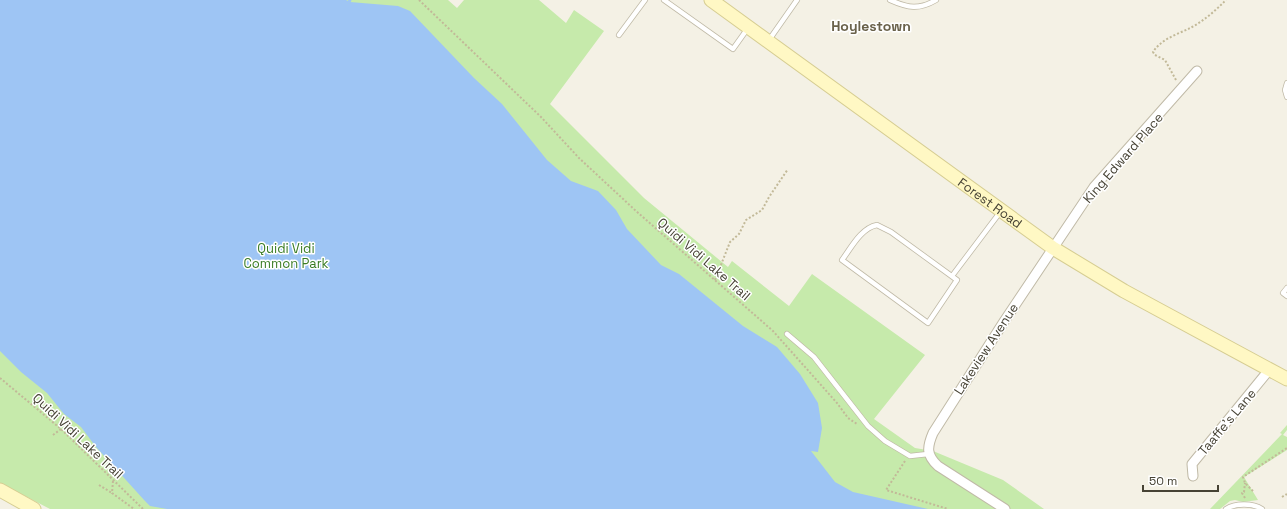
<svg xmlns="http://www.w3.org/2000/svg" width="1287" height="509" viewBox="0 0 1287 509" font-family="'Space Grotesk',sans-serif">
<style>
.green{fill:#c6eaab}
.water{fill:#9ec5f4}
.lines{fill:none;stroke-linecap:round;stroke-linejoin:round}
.stream{stroke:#9ec5f4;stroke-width:3}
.lane-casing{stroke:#c0baa7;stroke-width:6}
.street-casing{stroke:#c0baa7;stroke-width:11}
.secondary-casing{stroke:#d6cd92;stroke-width:15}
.path{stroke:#c2b998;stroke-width:2;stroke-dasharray:2 2;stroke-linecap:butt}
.lane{stroke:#fff;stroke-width:4.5}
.street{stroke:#fff;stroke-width:9}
.secondary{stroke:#fff8c4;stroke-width:13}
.labels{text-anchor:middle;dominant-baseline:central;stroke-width:3;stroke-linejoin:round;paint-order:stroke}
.street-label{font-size:13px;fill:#464234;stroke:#fff}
.park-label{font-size:13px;fill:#3a7c24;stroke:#fff}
.neighbourhood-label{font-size:14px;font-weight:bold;fill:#6a624b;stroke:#fff}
</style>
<rect width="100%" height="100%" fill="#f4f1e5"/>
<!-- green -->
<path class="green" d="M0 0H448L457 8 464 0H539L566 23 574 10 604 31 550 104 644 198 728 267 732 261 789 306 812 274 925 355 874 419 915 448 933 451 1003 480 1044 509H50L0 483Z
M1287 425V430L1283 435 1287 437V450L1244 477 1258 500 1243 502 1235 500 1230 501 1220 509H1210L1282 434 1280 433Z"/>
<!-- water -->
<path class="water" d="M0 0H346L350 2 398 6 410 11 474 78 502 104 547 160 571 181 598 191 616 210 627 229 661 265 679 274 743 326 777 347 800 374 818 403 822 428 818 452 811 451 835 482 853 492 928 509H167L150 506 145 501 96 447 81 427 64 414 47 393 21 372 0 351Z"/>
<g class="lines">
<!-- stream -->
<path class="stream" d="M349 2 350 0"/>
<!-- lane casing -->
<g class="lane-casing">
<path id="lane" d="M664 0 733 49 748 28
M890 0C908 8 919 10 936 0
M619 35 645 0
M769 40 797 0
M1287 83 1285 90 1287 97
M877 225 891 232 957 280 928 323 842 260C851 248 861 228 877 225Z
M952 276 1001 211
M1287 288 1283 293 1287 296
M787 334 814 357 868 426 885 441 910 456 928 454
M1226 509C1235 503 1253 503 1262 509"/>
</g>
<!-- street casing -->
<g class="street-casing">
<path id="street" d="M1193 476 1192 464 1269 370
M1005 509 938 466C926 455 927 447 933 433L1005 320 1094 187 1197 71"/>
</g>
<!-- secondary casing -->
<g class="secondary-casing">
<g id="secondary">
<path id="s1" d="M711 0 1053 248 1124 291 1287 379"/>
<path d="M0 490 34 509"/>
</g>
</g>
<!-- path -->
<path class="path" d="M419 0 541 117 579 158 636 211 773 331 837 403 848 418 857 424
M1176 80 1165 60 1155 55 1153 52C1162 38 1179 34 1192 27 1205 20 1216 10 1226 0
M715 280 730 242 739 234 746 220 762 210 769 197 788 169
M0 378 61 429 143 509
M53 435 61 429
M905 461 886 490 948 509
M113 481 112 493 134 509
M99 485 112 493
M1253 491 1245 483 1243 477 1287 448
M1282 497 1287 494
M1245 498 1242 493 1244 492 1245 483"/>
<!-- lane -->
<use href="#lane" class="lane"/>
<!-- street -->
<use href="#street" class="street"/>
<!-- secondary -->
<use href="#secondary" class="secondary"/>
</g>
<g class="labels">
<!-- street labels -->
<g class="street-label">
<text transform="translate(1123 158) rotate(-49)">King Edward Place</text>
<text stroke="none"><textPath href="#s1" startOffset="345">Forest Road</textPath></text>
<text transform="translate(704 259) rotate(41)">Quidi Vidi Lake Trail</text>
<text transform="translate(986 349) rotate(-57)">Lakeview Avenue</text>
<text transform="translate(1227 422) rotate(-50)">Taaffe's Lane</text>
<text transform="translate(78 436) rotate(43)">Quidi Vidi Lake Trail</text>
</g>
<!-- park labels -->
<g class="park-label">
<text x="286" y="248">Quidi Vidi<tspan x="286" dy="15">Common Park</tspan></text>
</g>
<!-- neighbourhood labels -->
<g class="neighbourhood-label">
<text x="871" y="26">Hoylestown</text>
</g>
</g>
<!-- scale -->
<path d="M1143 485v6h75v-6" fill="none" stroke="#464234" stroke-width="2"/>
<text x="1149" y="485" font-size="12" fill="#464234" stroke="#ffffff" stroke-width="3" paint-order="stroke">50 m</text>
</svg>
